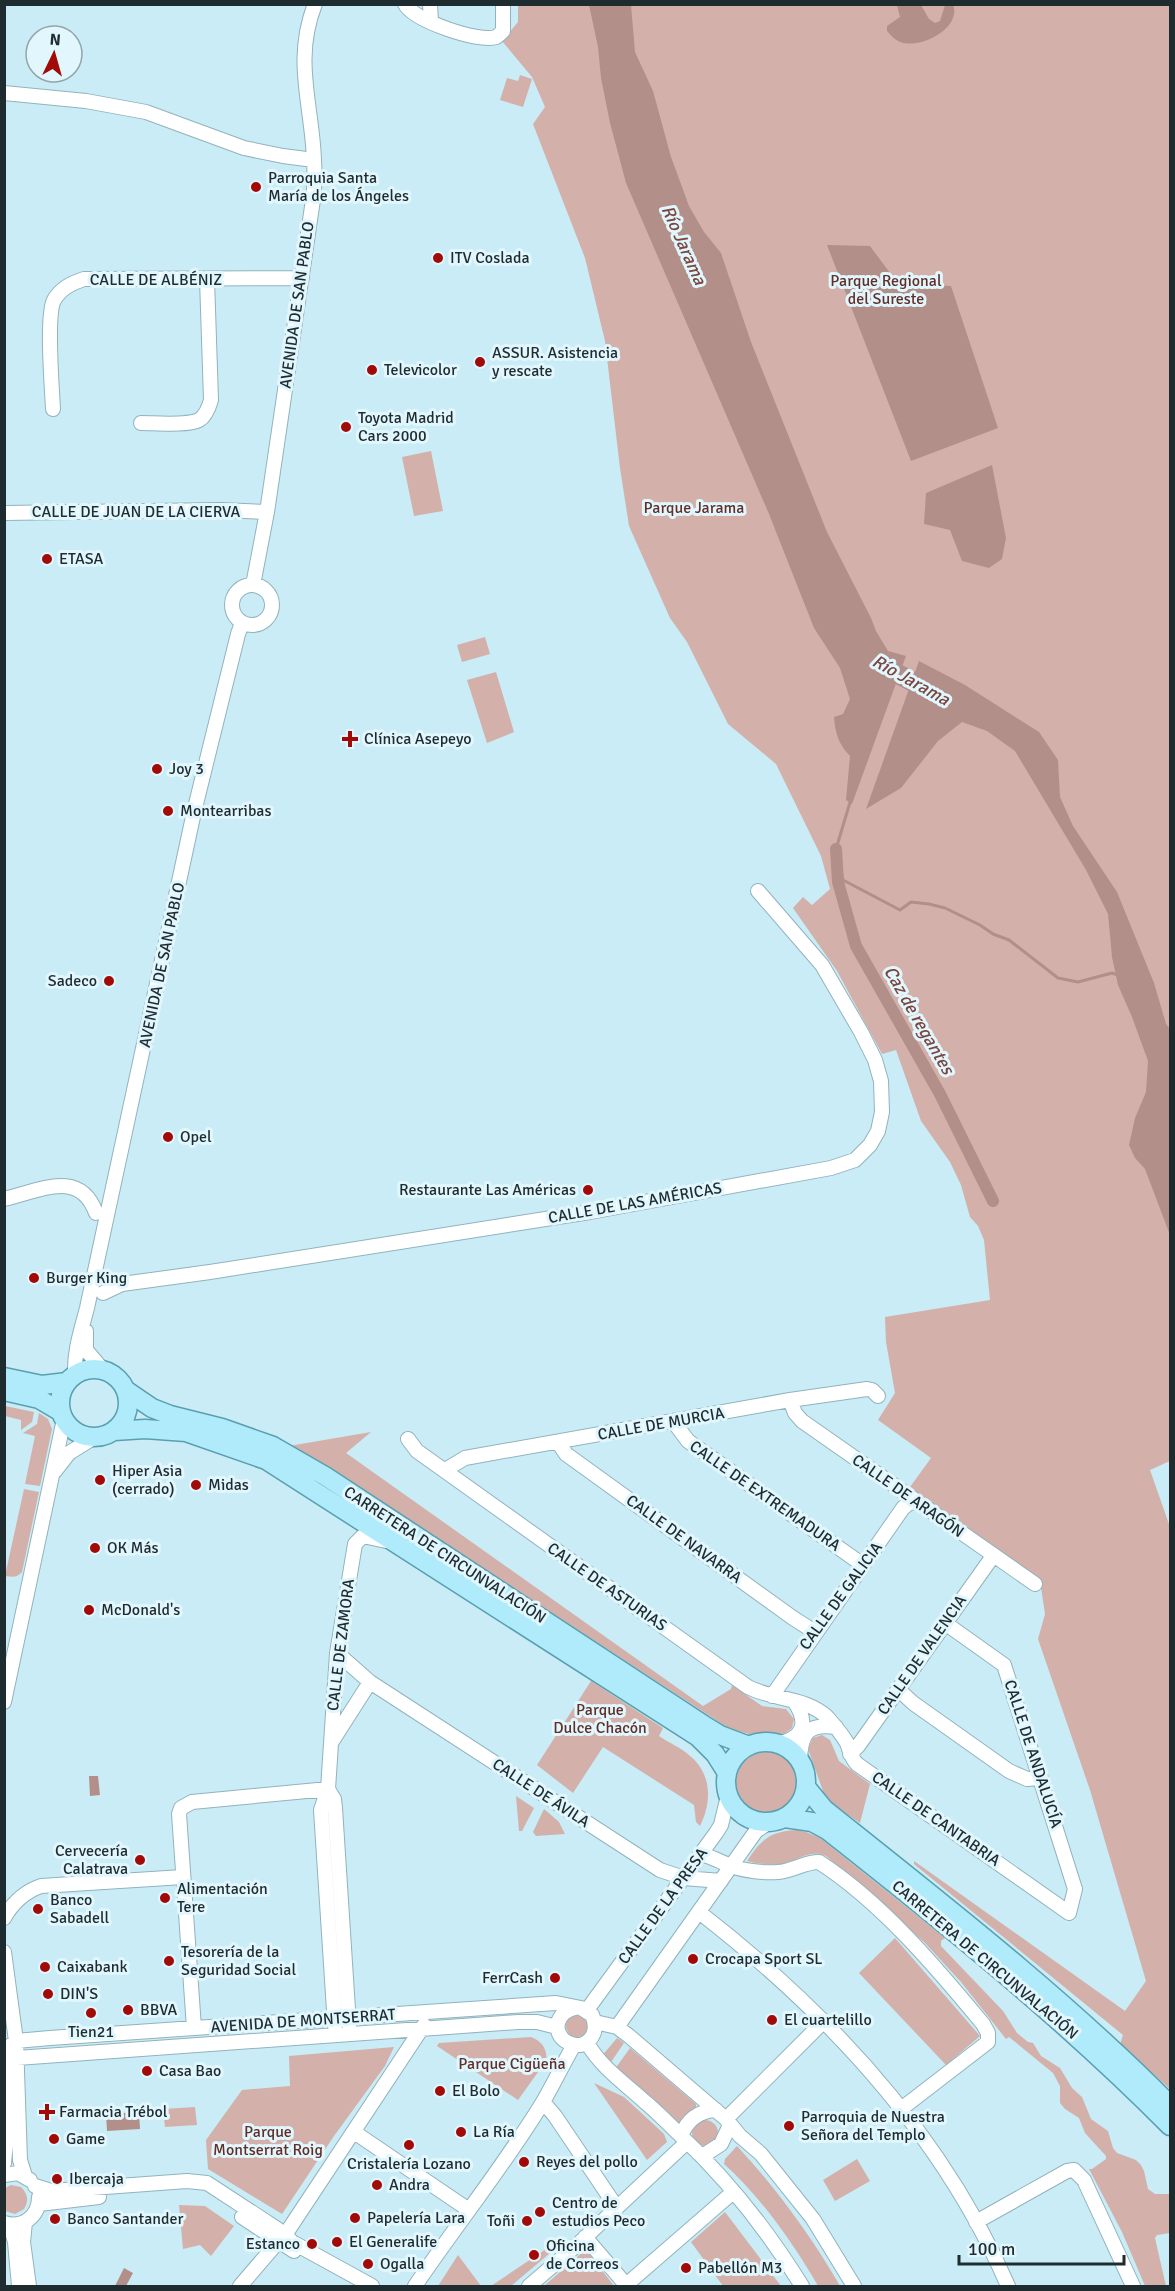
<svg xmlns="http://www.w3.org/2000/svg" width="1175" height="2291" viewBox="0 0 1175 2291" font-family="Signika,sans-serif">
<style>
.green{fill:#d4b0aa}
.water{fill:#b38f89}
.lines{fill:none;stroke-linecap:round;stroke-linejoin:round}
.stream{stroke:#b38f89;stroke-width:3}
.canal{stroke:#b38f89;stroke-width:12}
.river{stroke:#b38f89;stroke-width:20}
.minor-casing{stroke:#91b3bc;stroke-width:16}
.major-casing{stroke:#5a9fb0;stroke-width:21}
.minor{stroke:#fff;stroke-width:14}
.major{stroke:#afebfa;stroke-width:18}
.poi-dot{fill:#a20a07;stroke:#e1f7fd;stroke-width:2}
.labels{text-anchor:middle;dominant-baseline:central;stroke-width:6;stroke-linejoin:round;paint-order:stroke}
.poi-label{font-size:16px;fill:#1e2b2f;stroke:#e1f7fd;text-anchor:start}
.street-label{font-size:16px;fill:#1e2b2f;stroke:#e1f7fd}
.park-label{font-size:16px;fill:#622f28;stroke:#e1f7fd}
.water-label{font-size:18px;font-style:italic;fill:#7b463e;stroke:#e1f7fd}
</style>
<rect width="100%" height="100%" fill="#c9ecf6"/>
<!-- green -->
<path class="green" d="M518 5H1170V1461L1150 1470 1170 1527V2089L1120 2044 1123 2035 914 1864V1861L1125 2011 1146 1981 1090 1790 1038 1639 1045 1614 1040 1581 910 1487 931 1458 878 1420 895 1393 886 1342 885 1317 990 1300 984 1240 978 1226 970 1217 961 1185 950 1162 921 1121 896 1050 882 1054 837 971 793 908 803 897 812 905 830 889 821 856 776 764 728 724 687 642 670 618 629 526 620 468 605 341 585 258 533 124 545 107 532 77 502 41 518 22Z
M520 75 532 79 523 107 500 100 507 78 518 81Z
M431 451 443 511 414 516 402 457Z
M485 637 490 654 462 662 457 645Z
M496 672 514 732 487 743 467 680Z
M5 1406 34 1412 32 1422 21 1430V1420L5 1416Z
M39 1413 48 1419 52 1429 40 1486 25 1484 35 1436 23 1433 37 1424Z
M371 1432 346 1453 703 1706 731 1689 732 1685 762 1706 786 1709 794 1719 792 1728 784 1734 766 1732 749 1734 730 1729 332 1470 289 1446Z
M24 1489 39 1492 22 1572C17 1578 12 1577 5 1576Z
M591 1681 663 1728 659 1736C669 1743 682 1748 690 1756 712 1774 712 1802 700 1826L696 1822 694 1805 603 1747 573 1793 537 1765Z
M822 1735 830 1740 839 1761 870 1784 860 1823 834 1805 824 1794 808 1749 813 1738Z
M736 1783a31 31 0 1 1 62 0a31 31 0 1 1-62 0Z
M516 1796 534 1808 522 1831H519Z
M544 1809 559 1822 565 1834 536 1836 533 1832Z
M795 1830 806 1832 820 1838 945 1938 941 1941V1946L1003 2011 1017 2033 1028 2042 1033 2043 1041 2056 1060 2068 1072 2088 1082 2097 1091 2119 1108 2131 1113 2148 1117 2153 1136 2160 1141 2165 1144 2171 1148 2189 1155 2194H1170V2233L1157 2235 1155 2238 1166 2286H1145L1122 2232 1089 2169H1092L1106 2159V2156L1085 2133 1079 2118 1065 2109 1060 2103V2086L1053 2073 1009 2037 1006 2039 961 1982 925 1943 826 1856C810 1849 797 1861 781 1864 770 1865 758 1864 747 1861 761 1840 769 1832 795 1830Z
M895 1938 980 2036 946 2065 859 1973Z
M566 2026a11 11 0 1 1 22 0a11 11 0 1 1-22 0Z
M531 2037C542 2041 548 2050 546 2061L518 2100 437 2046 439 2043Z
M617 2038 624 2043 609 2065 601 2057Z
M394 2047 385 2066 334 2136 282 2214 208 2169 206 2140 242 2090 290 2086 289 2056Z
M630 2048 696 2104V2109L680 2125 615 2069Z
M594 2083 624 2097 664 2134 667 2142 647 2160Z
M195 2107 197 2125 165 2127 163 2109Z
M692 2133a13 13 0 1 1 26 0a13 13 0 1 1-26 0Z
M737 2146C777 2189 811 2236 840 2286H818C794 2244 760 2196 724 2164L725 2159Z
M857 2159 870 2181 835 2201 823 2180Z
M11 2185 21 2187C28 2194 29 2201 24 2209L15 2214 5 2211V2188Z
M179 2205 205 2206 234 2226 211 2256 200 2245 183 2249Z
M725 2212 781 2286H723L691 2242Z
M546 2249 550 2253 511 2286H491Z
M584 2251 586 2253 588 2252 614 2286H544Z
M458 2255 481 2286H438Z"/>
<!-- water -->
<path class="water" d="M589 5H631L635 52 653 91 671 157 689 206 704 232 721 253 751 342 827 532 871 618 876 631 888 651 906 656 852 804 846 800 850 756C839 745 835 733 834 717L843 714 850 699 840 668 814 628 769 514 626 183 610 123 601 78 598 47Z
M897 5H921L929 19 935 23 940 21 945 5H953C954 8 955 11 954 14 951 34 915 50 898 41 894 39 890 34 887 31V26L900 17Z
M827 245 870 246 890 273 909 283 951 286 998 428 911 461Z
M992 465 1006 538 1002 559 989 568 962 561 950 530 924 524 926 493Z
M919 661 965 685 1039 732 1058 760 1060 797 1073 826 1117 892 1154 983 1166 1024 1170 1029V1235L1145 1169 1135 1158 1129 1145 1135 1118 1146 1092 1148 1061 1132 1017 1118 985 1112 957 1108 914 1086 870 1015 751 987 731 962 722 938 741 901 788 866 809Z
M89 1776H98L100 1795 90 1796Z
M139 2112 140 2129 107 2131 106 2114Z
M124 2268 133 2273 126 2286H115Z"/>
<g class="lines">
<!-- stream -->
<path class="stream" d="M851 799 836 849 843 880 900 910 911 902 929 904 945 908 980 925 993 934 1009 940 1058 978 1078 982 1112 973 1118 975"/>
<!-- canal -->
<path class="canal" d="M836 849 838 882 856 946 940 1094 993 1201"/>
<!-- river -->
<path class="river" d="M875 662 934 693"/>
<!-- minor casing -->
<g class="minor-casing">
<path id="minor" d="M405 4C413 20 478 43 496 37 498 36 501 33 503 31V4
M430 4 431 21
M4 93 86 101 146 112 244 148 283 156 314 160
M53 409C52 388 46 315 54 300 61 288 72 283 84 279L302 278
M141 423C155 423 187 426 199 420 206 416 209 407 211 400L207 279
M4 513 221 510 267 512
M253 585 267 512 314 193C314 182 315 171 314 160 312 104 293 60 315 4
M232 605a20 20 0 1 1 40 0a20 20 0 1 1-40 0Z
M4 1199C39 1191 80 1168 96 1213
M103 1293 122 1284 210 1272 590 1212 831 1168 855 1160 870 1145 878 1131 882 1112 881 1081 875 1060 861 1032 822 965 758 891
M86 1331V1350L103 1370
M75 1375C74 1351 81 1331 87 1308L194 812 238 634 242 623
M790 1400 795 1413 802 1421 1035 1584
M673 1421 688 1441 863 1565
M408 1439 417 1451 748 1687C773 1700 805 1697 827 1717 834 1725 842 1734 847 1743 850 1751 851 1758 857 1764L1069 1913 1075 1889 1004 1665 945 1623
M558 1442 566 1454 793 1618 815 1632
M445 1470 465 1458 790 1400 867 1389 872 1390 878 1396
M55 1471 69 1453 93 1438
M337 1653 370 1682 660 1870 684 1878 721 1881
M898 1689 913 1703 1009 1771 1027 1779 1041 1778
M772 1696 903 1508 909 1503 916 1502
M4 1702 64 1419
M331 1743 370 1682
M777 1744C804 1738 809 1723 794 1701
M850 1754 858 1746 993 1556
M800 1760C801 1734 807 1723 836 1727
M328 1789 334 1799 335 1808 349 2025
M701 1854C712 1857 721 1862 731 1866 745 1871 764 1873 778 1872 793 1871 804 1862 819 1862 881 1902 936 1967 983 2024L988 2033V2042L901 2109
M699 1912C828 2012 943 2135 1008 2286
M4 1918C13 1902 24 1892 41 1886L183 1877
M4 1952 16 2041 20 2160 25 2176
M587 2010 716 1833 721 1825 728 1796
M595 2022 617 2027 629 2036 726 2119 740 2136 761 2154 813 2219 854 2286
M335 2026 321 1810 328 1789 337 1653 355 1544 363 1536 386 1541
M617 2027 756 1831 768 1823
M194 2028 179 1814 181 1808 192 1802 328 1789
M587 2043C602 2068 623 2082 644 2101 656 2111 667 2122 678 2133 725 2177 768 2231 802 2286
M4 2051 16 2041 50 2038 556 2003 581 2008 592 2015C598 2029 594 2040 581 2045 553 2046 549 2014 575 2008
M4 2051 17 2058 518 2022H537L557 2027
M4 2057 7 2130 4 2163
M543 2102 555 2116 617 2208
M726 2119 824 2021
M354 2132 469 2210
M681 2136C687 2120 699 2111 716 2110
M698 2153 704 2155 721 2144 730 2125
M4 2175 18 2173 30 2180
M35 2186 51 2191 187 2181 207 2183 285 2234 292 2242 372 2286
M39 2204 99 2197
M242 2217 294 2251
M25 2222 23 2242 29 2286
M976 2222 1067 2171 1074 2170 1084 2180 1133 2286
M4 2223C23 2229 39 2216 39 2197
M10 2225 15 2242 19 2286
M585 2237 627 2286
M626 2285 732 2193
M240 2286 289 2229 424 2025
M415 2286C457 2224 504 2166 543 2102 554 2083 563 2064 574 2045
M529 2286 577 2245 686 2143"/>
</g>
<!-- major casing -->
<g class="major-casing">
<path id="major" d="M60 1403a34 34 0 1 1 68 0a34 34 0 1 1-68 0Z
M4 1377 42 1385 67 1382
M4 1391 39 1399 61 1412
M127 1391 152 1408 170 1415 222 1428 273 1446 325 1476 707 1727 720 1735 749 1746
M114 1431 145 1429 186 1432 266 1460 698 1737 715 1754 727 1773
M726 1782a40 40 0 1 1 80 0a40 40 0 1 1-80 0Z
M806 1787 824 1809C943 1904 1063 1997 1170 2105
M785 1818 812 1822 827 1830C945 1923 1064 2019 1170 2126"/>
</g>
<!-- minor -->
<use href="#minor" class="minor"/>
<!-- major -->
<use href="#major" class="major"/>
</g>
<!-- markers -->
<g class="poi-dot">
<circle cx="256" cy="187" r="6"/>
<circle cx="438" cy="258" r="6"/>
<circle cx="480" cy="362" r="6"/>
<circle cx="372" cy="370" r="6"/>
<circle cx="346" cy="427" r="6"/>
<circle cx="47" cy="559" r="6"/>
<path d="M347 730h6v6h6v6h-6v6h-6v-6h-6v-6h6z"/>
<circle cx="157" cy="769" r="6"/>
<circle cx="168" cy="811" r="6"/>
<circle cx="109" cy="981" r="6"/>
<circle cx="168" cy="1137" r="6"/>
<circle cx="588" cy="1190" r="6"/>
<circle cx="34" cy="1278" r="6"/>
<circle cx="100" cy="1480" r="6"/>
<circle cx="196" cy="1485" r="6"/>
<circle cx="95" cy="1548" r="6"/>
<circle cx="89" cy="1610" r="6"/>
<circle cx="140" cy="1860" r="6"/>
<circle cx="165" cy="1898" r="6"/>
<circle cx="38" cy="1909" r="6"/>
<circle cx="693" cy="1959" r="6"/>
<circle cx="169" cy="1961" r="6"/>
<circle cx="45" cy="1967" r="6"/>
<circle cx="555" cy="1978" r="6"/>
<circle cx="48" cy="1994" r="6"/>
<circle cx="128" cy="2010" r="6"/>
<circle cx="91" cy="2013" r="6"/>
<circle cx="772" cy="2020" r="6"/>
<circle cx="147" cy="2071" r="6"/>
<circle cx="440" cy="2091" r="6"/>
<path d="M44 2103h6v6h6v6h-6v6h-6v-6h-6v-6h6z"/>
<circle cx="789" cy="2126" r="6"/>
<circle cx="461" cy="2132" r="6"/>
<circle cx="54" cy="2139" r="6"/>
<circle cx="409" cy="2145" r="6"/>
<circle cx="524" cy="2162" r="6"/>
<circle cx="57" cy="2179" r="6"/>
<circle cx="377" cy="2185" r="6"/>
<circle cx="540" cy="2212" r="6"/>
<circle cx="355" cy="2218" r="6"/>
<circle cx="55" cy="2219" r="6"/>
<circle cx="527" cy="2221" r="6"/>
<circle cx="337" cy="2242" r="6"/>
<circle cx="312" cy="2244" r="6"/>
<circle cx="534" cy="2255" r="6"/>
<circle cx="368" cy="2264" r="6"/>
<circle cx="686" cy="2268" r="6"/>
</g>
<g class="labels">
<!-- poi labels -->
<g class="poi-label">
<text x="268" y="178">Parroquia Santa<tspan x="268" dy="18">María de los Ángeles</tspan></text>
<text x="450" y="258">ITV Coslada</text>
<text x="492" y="353">ASSUR. Asistencia<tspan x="492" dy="18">y rescate</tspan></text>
<text x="384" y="370">Televicolor</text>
<text x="358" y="418">Toyota Madrid<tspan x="358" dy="18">Cars 2000</tspan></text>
<text x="59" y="559">ETASA</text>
<text x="364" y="739">Clínica Asepeyo</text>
<text x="169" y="769">Joy 3</text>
<text x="180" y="811">Montearribas</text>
<text x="97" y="981" text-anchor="end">Sadeco</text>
<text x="180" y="1137">Opel</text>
<text x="576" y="1190" text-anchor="end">Restaurante Las Américas</text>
<text x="46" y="1278">Burger King</text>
<text x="112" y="1471">Hiper Asia<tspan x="112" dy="18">(cerrado)</tspan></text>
<text x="208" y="1485">Midas</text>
<text x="107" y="1548">OK Más</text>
<text x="101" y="1610">McDonald's</text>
<text x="128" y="1851" text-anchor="end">Cervecería<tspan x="128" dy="18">Calatrava</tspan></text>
<text x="177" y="1889">Alimentación<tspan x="177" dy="18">Tere</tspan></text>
<text x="50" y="1900">Banco<tspan x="50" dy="18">Sabadell</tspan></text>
<text x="181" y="1952">Tesorería de la<tspan x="181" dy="18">Seguridad Social</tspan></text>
<text x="705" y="1959">Crocapa Sport SL</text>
<text x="57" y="1967">Caixabank</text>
<text x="543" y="1978" text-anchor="end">FerrCash</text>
<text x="60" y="1994">DIN'S</text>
<text x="140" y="2010">BBVA</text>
<text x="784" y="2020">El cuartelillo</text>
<text x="91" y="2032" text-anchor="middle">Tien21</text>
<text x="159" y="2071">Casa Bao</text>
<text x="452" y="2091">El Bolo</text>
<text x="59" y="2112">Farmacia Trébol</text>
<text x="801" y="2117">Parroquia de Nuestra<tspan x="801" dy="18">Señora del Templo</tspan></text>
<text x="473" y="2132">La Ría</text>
<text x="66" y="2139">Game</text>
<text x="536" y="2162">Reyes del pollo</text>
<text x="409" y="2164" text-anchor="middle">Cristalería Lozano</text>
<text x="69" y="2179">Ibercaja</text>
<text x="389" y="2185">Andra</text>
<text x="552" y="2203">Centro de<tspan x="552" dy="18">estudios Peco</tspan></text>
<text x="367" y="2218">Papelería Lara</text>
<text x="67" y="2219">Banco Santander</text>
<text x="515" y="2221" text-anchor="end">Toñi</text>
<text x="349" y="2242">El Generalife</text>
<text x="300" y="2244" text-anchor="end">Estanco</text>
<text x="546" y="2246">Oficina<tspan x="546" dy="18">de Correos</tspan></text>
<text x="380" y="2264">Ogalla</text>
<text x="698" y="2268">Pabellón M3</text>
</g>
<!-- street labels -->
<g class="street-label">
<text x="156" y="280">CALLE DE ALBÉNIZ</text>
<text transform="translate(297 305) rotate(-82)">AVENIDA DE SAN PABLO</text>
<text x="136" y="512">CALLE DE JUAN DE LA CIERVA</text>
<text transform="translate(162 965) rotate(-78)">AVENIDA DE SAN PABLO</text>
<text transform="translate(635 1203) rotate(-10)">CALLE DE LAS AMÉRICAS</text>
<text transform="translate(661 1424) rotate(-10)">CALLE DE MURCIA</text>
<text transform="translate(765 1496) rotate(35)">CALLE DE EXTREMADURA</text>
<text transform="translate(908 1496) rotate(35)">CALLE DE ARAGÓN</text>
<text transform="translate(684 1539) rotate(36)">CALLE DE NAVARRA</text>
<text transform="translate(445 1555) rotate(33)">CARRETERA DE CIRCUNVALACIÓN</text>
<text transform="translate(607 1587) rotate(35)">CALLE DE ASTURIAS</text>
<text transform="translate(841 1596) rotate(-54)">CALLE DE GALICIA</text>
<text transform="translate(341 1645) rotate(-83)">CALLE DE ZAMORA</text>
<text transform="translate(922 1655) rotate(-55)">CALLE DE VALENCIA</text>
<text transform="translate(1033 1754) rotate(72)">CALLE DE ANDALUCÍA</text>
<text transform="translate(541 1793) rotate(33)">CALLE DE ÁVILA</text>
<text transform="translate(936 1819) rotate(35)">CALLE DE CANTABRIA</text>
<text transform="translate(663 1906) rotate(-54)">CALLE DE LA PRESA</text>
<text transform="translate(985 1960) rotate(40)">CARRETERA DE CIRCUNVALACIÓN</text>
<text transform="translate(303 2021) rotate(-4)">AVENIDA DE MONTSERRAT</text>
</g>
<!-- park labels -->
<g class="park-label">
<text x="886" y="281">Parque Regional<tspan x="886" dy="18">del Sureste</tspan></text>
<text x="694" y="508">Parque Jarama</text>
<text x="600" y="1710">Parque<tspan x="600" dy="18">Dulce Chacón</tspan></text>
<text x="512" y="2064">Parque Cigüeña</text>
<text x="268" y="2132">Parque<tspan x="268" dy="18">Montserrat Roig</tspan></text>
</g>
<!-- water labels -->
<g class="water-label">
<text transform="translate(684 245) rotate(66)">Río Jarama</text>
<text transform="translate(911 680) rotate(29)">Río Jarama</text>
<text transform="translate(919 1020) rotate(60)">Caz de regantes</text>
</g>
</g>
<!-- border -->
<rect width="1175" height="2291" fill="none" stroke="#1e2b2f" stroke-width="12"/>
<!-- north arrow -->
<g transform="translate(54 54) rotate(5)"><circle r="28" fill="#e1f7fd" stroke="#93a5ab" stroke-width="1.5"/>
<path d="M0-4.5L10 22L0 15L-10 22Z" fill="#a20a07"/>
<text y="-9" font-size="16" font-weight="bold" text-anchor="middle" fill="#1e2b2f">N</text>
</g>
<!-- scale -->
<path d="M959 2255v9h165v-9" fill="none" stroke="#1e2b2f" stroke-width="3"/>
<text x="968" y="2255" font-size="18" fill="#1e2b2f" stroke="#e1f7fd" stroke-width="4.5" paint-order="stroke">100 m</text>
</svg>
